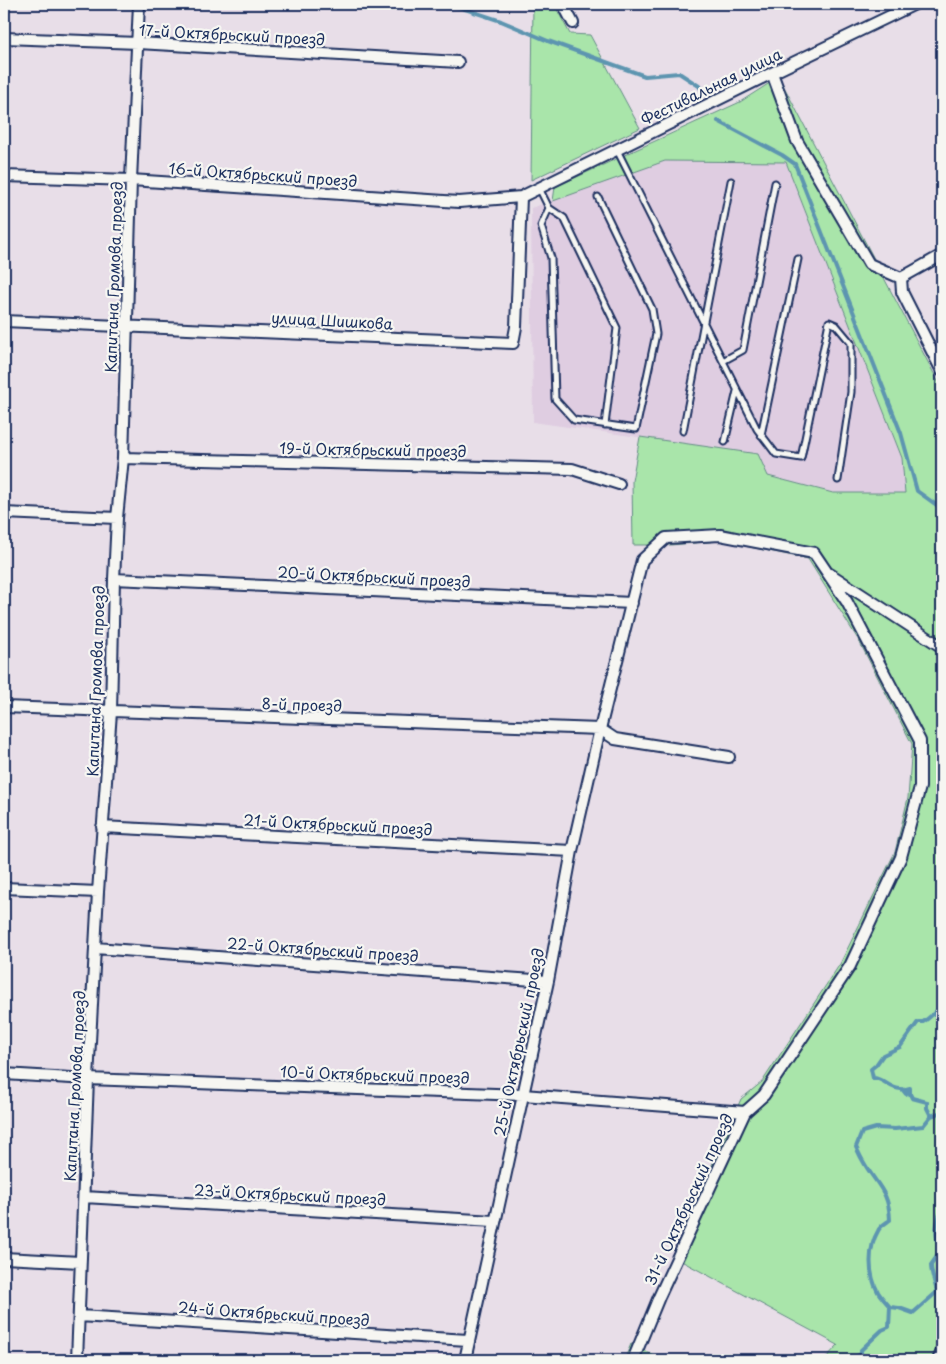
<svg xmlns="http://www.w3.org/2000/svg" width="946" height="1364" viewBox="0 0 946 1364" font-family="'Playpen Sans',sans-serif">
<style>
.built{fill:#dfcde1}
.green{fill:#a9e5aa;stroke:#628a84}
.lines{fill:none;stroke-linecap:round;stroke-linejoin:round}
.stream{stroke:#5d95b0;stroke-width:4}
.lane-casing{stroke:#1b2f5e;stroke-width:9}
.street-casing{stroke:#1b2f5e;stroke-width:14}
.lane{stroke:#f6f6f2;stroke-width:5}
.street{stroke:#f6f6f2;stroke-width:10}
.labels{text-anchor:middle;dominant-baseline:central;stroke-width:4.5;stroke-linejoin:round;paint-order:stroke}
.street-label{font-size:15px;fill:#1b2f5e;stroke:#f6f6f2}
</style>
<rect width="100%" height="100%" fill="#e8dee8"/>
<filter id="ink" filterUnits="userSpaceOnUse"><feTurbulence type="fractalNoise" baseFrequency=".02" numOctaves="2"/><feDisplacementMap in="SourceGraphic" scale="10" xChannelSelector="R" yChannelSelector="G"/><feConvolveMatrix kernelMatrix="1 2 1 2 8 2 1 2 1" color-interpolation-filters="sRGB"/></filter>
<g filter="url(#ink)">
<!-- built -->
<path class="built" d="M665 161 786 162 902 458 905 493H833L768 476 757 454 533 422 531 208Z"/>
<!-- green -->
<path class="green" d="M533 4H554L570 34 590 35 640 128 531 180Z
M779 77 942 389V1286L937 1292 936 1360H824L838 1345 672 1256 741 1099 762 1082 840 964 895 852 908 798 912 744 859 641 808 559 720 541 670 545H633L632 481 640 437 758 454 768 476 833 493H905L902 458 786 162 665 161 553 201 555 187 740 102Z
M631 1344 664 1360H624Z"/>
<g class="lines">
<!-- stream -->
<path class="stream" d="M450 4 501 21 548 41 645 76 679 73 699 86 703 92
M718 121 782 155 795 164 901 433 917 491 942 509
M931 1116 942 1112
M890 1307 899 1308 913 1313 937 1292C935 1282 931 1274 931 1265L938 1255 940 1247C934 1235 936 1221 942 1210
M850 1360 857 1357 861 1353V1350L882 1330 889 1327 890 1307C886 1302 881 1297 878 1292 868 1274 868 1248 878 1231 880 1226 886 1223 890 1220 889 1190 876 1185 863 1161 860 1156 858 1151 856 1147L862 1132 876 1128 895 1129 923 1126 931 1116 927 1108V1102L912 1098 910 1094V1088L906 1089V1094L902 1089C890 1090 884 1078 873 1078L871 1069 876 1065 883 1055 900 1047 918 1022H923C930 1018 935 1011 942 1007"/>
<!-- lane casing -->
<g class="lane-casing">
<path id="lane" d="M617 150 757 429 776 454 801 458 829 322 836 325 851 343V392L838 480
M539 188 549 208 541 226 551 258 555 399 574 420 636 429 656 334 652 309 598 197
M549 208 564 218 617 328 605 425
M723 361 743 350 775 183
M683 431 731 181
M761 435 798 259
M725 442 737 391"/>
</g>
<!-- street casing -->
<g class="street-casing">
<path id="street" d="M563 4 573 23
M4 38 138 43 458 62
M772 73 797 141 869 264 901 278
M4 176 131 180 459 202 521 197 772 73 915 4
M901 278 902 292 942 371
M901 278 942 255
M4 321 513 343 516 327 521 197
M123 458 572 469 619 484
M4 513 117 518
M830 574 942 647
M114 579 632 603
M4 707 600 729 615 739 729 757
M102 827 572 851
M4 888 98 892
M95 948 548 981
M4 1074 88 1079 523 1095 745 1112
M84 1197 494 1221
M4 1258 80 1262
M79 1316 468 1340
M77 1360 88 1079 98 892 111 712 114 579 117 518 123 458 131 180 139 4
M465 1360 548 981 572 851 600 729 642 560 666 538 720 535 814 553 847 602 920 741V787L901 857 850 966 764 1095 745 1112 659 1297 633 1360
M938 1360 942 1351"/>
</g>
<!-- lane -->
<use href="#lane" class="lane"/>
<!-- street -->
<use href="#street" class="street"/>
</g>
</g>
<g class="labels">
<!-- street labels -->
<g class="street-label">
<text transform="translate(232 34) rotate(3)">17-й Октябрьский проезд</text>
<text transform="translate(711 86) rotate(-26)">Фестивальная улица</text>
<text transform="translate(263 174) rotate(4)">16-й Октябрьский проезд</text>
<text transform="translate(113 277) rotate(-88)">Капитана Громова проезд</text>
<text transform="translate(332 320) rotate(3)">улица Шишкова</text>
<text transform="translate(373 449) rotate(1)">19-й Октябрьский проезд</text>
<text transform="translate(374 576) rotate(3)">20-й Октябрьский проезд</text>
<text transform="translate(95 681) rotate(-88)">Капитана Громова проезд</text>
<text transform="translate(302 704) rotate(2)">8-й проезд</text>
<text transform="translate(338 824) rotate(3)">21-й Октябрьский проезд</text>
<text transform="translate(323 949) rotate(4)">22-й Октябрьский проезд</text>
<text transform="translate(518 1042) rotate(-78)">25-й Октябрьский проезд</text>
<text transform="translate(375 1074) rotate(2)">10-й Октябрьский проезд</text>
<text transform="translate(74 1086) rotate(-87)">Капитана Громова проезд</text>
<text transform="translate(290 1194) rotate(3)">23-й Октябрьский проезд</text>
<text transform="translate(688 1199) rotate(-65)">31-й Октябрьский проезд</text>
<text transform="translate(274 1313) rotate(4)">24-й Октябрьский проезд</text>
</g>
</g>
<!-- margin -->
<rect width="946" height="1364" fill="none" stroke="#f6f6f2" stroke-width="20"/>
<rect x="10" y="10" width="926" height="1344" fill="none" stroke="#1b2f5e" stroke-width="2" filter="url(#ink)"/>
</svg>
